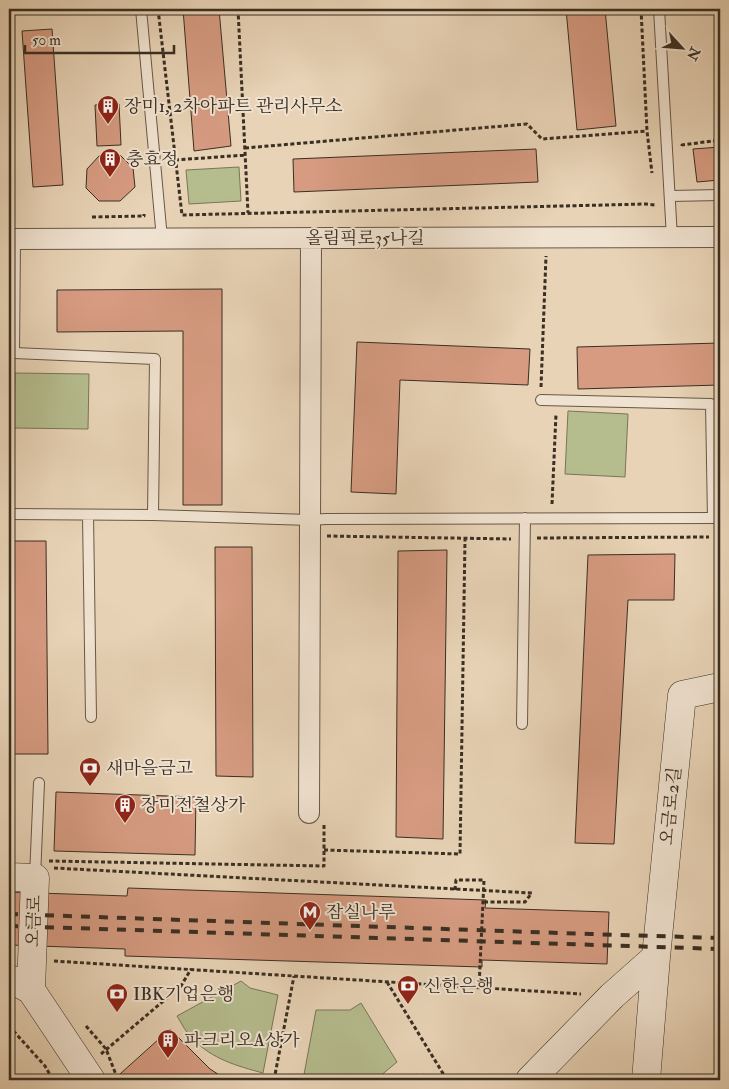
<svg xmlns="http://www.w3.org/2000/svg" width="729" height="1089" viewBox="0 0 729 1089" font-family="'IM FELL Double Pica','Noto Serif KR',serif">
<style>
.green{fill:#b5bc8e;stroke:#787658}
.building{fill:#d69b81;stroke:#3a2f22}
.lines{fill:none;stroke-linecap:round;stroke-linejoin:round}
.service-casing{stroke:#665847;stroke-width:12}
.minor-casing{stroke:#665847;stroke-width:22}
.secondary-casing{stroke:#3a2f22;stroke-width:29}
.path{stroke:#3a2f22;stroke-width:3;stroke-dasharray:4 2.5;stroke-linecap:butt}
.service{stroke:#f0e2d0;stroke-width:10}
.minor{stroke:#f0e2d0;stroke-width:20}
.secondary{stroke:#f0e2d0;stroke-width:28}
.rail{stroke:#3a2f22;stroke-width:4;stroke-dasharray:9 9;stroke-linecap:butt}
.labels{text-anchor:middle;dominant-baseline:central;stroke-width:4;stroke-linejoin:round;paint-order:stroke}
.poi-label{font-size:18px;fill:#3a2f22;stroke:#f0e2d0;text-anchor:start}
.street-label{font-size:18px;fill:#3a2f22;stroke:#f0e2d0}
</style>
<rect width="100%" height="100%" fill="#e8d3b6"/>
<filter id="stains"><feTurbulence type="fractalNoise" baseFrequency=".004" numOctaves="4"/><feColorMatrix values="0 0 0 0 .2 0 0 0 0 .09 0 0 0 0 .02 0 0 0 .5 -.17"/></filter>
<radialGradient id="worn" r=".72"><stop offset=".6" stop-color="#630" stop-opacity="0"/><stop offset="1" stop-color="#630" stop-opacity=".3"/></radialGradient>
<!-- green -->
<path class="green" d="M239 167 241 201 189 204 186 170Z
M15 373 89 374 88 429 14 428Z
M568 411 628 414 625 477 565 474Z
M241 981 250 988 278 995 263 1073C237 1066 212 1059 193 1039 186 1033 182 1024 177 1016Z
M361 1003 397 1062 379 1077 371 1080H303L316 1010H350Z"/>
<!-- building -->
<path class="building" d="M183 9H219L231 146 194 151Z
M566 9H605L616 126 577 130Z
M52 29 63 185 33 187 22 31Z
M119 104 121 145 97 146 95 105Z
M720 147V180L697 182 693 149Z
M536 149 538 182 294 192 293 159Z
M119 154 133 168 135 187 120 201H99L86 188 87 169 99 156Z
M222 289V505H183V331L57 332V290Z
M357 342 530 349 528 385 400 380 396 494 351 492Z
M720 343V385L578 389 577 347Z
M9 541H46L48 754H9Z
M215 547H252L253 777 216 776Z
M447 550 443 839 396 837 398 551Z
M675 554 674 600H628L614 844 575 843 588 555Z
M56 792 196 797 195 855 54 851Z
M128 888 486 900 485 908 609 912 607 964 482 960V967L125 956V949L9 945V892L127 896Z
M170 1029 210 1069 227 1080H128L120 1074Z
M424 1074 428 1080H414Z"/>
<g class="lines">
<!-- service casing -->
<g class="service-casing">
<path id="service" d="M141 9 162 239
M659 9 672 238
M670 196 720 195
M15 239 14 353 155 359 153 515
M541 400 711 404 713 518
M9 514 153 515 310 520 326 519 720 518
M88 515 91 717
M522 724 525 518
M35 877 39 783"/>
</g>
<!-- minor casing -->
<g class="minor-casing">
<path id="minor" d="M9 239 720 237
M309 813 311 238"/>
</g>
<!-- secondary casing -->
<g class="secondary-casing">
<path id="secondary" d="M9 877 35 878 31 990
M9 979 13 980 31 990 91 1080
M530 1080 612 996 656 957
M646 1080 656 957 682 695 720 687"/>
</g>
<!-- path -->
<path class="path" d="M158 9 182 215 646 204 655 205V204
M238 9 248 213
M641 9 647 131 652 173
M682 146V145L720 140
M245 148 527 124 542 139 647 131
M175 160 246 155
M92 217 144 216V214
M541 387 546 256
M552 504 556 414
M327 536 511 539
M537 538 709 537
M324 850 460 854 465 539
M49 861 324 866V824
M54 868 532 893
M455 890 456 880H484L479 987
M484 902H525L531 894
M54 961 581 994
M387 982 447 1080
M9 1026 45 1066 53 1080
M86 1026 106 1049 118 1080
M101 1054 181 986 191 969
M274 1080 294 976"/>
<!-- service -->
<use href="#service" class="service"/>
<!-- minor -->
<use href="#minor" class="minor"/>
<!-- secondary -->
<use href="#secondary" class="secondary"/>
<!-- rail -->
<path class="rail" d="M9 914 590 934 720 938
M9 926 720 949"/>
</g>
<!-- icons -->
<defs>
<g id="building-pin" transform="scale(1.125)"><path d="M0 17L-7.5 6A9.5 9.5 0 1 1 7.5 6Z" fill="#8f2418" stroke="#f0e2d0"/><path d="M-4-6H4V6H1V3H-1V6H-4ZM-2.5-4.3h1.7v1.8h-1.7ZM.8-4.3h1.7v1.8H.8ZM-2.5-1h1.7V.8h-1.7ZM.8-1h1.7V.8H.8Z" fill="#fff"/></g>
<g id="bank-pin" transform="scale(1.125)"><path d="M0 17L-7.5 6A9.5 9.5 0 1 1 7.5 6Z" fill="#8f2418" stroke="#f0e2d0"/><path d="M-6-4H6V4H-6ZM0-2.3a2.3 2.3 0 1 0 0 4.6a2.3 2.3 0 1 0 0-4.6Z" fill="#fff"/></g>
<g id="metro-pin" transform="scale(1.125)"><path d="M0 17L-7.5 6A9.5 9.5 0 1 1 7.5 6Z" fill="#8f2418" stroke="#f0e2d0"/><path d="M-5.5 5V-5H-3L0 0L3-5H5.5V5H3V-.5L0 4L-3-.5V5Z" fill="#fff"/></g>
</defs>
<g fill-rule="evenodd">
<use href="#building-pin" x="108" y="106"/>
<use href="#building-pin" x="110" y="159"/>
<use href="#bank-pin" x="90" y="768"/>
<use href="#building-pin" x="125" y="805"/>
<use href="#metro-pin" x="310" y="912"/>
<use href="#bank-pin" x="408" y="986"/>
<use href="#bank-pin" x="117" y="994"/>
<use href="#building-pin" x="168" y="1040"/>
</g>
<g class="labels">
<!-- poi labels -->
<g class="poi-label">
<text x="124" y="106">장미1, 2차아파트 관리사무소</text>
<text x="126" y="159">충효정</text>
<text x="106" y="768">새마을금고</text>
<text x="141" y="805">장미전철상가</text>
<text x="326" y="912">잠실나루</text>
<text x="424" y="986">신한은행</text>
<text x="133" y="994">IBK기업은행</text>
<text x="184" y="1040">파크리오A상가</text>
</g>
<!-- street labels -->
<g class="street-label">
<text x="365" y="238">올림픽로35나길</text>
<text transform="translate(671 806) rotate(-84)">오금로2길</text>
<text transform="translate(34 921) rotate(-88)">오금로</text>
</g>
</g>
<!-- margin -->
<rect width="729" height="1089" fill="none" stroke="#e8d3b6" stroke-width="30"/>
<rect x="10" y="10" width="709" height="1069" fill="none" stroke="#3a2f22" stroke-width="2.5"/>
<rect x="15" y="15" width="699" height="1059" fill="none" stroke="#3a2f22"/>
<!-- north arrow -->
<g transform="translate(682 48) rotate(116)" stroke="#f0e2d0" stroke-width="4" paint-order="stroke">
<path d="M0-4L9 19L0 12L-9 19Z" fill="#3a2f22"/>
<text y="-8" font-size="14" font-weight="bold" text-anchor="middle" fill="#3a2f22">N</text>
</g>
<!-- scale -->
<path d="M25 45v8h149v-8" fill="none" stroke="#3a2f22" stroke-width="2.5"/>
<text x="32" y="45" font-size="15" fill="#3a2f22" stroke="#f0e2d0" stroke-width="4" paint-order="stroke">50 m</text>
<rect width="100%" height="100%" filter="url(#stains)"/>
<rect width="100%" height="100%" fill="url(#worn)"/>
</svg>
